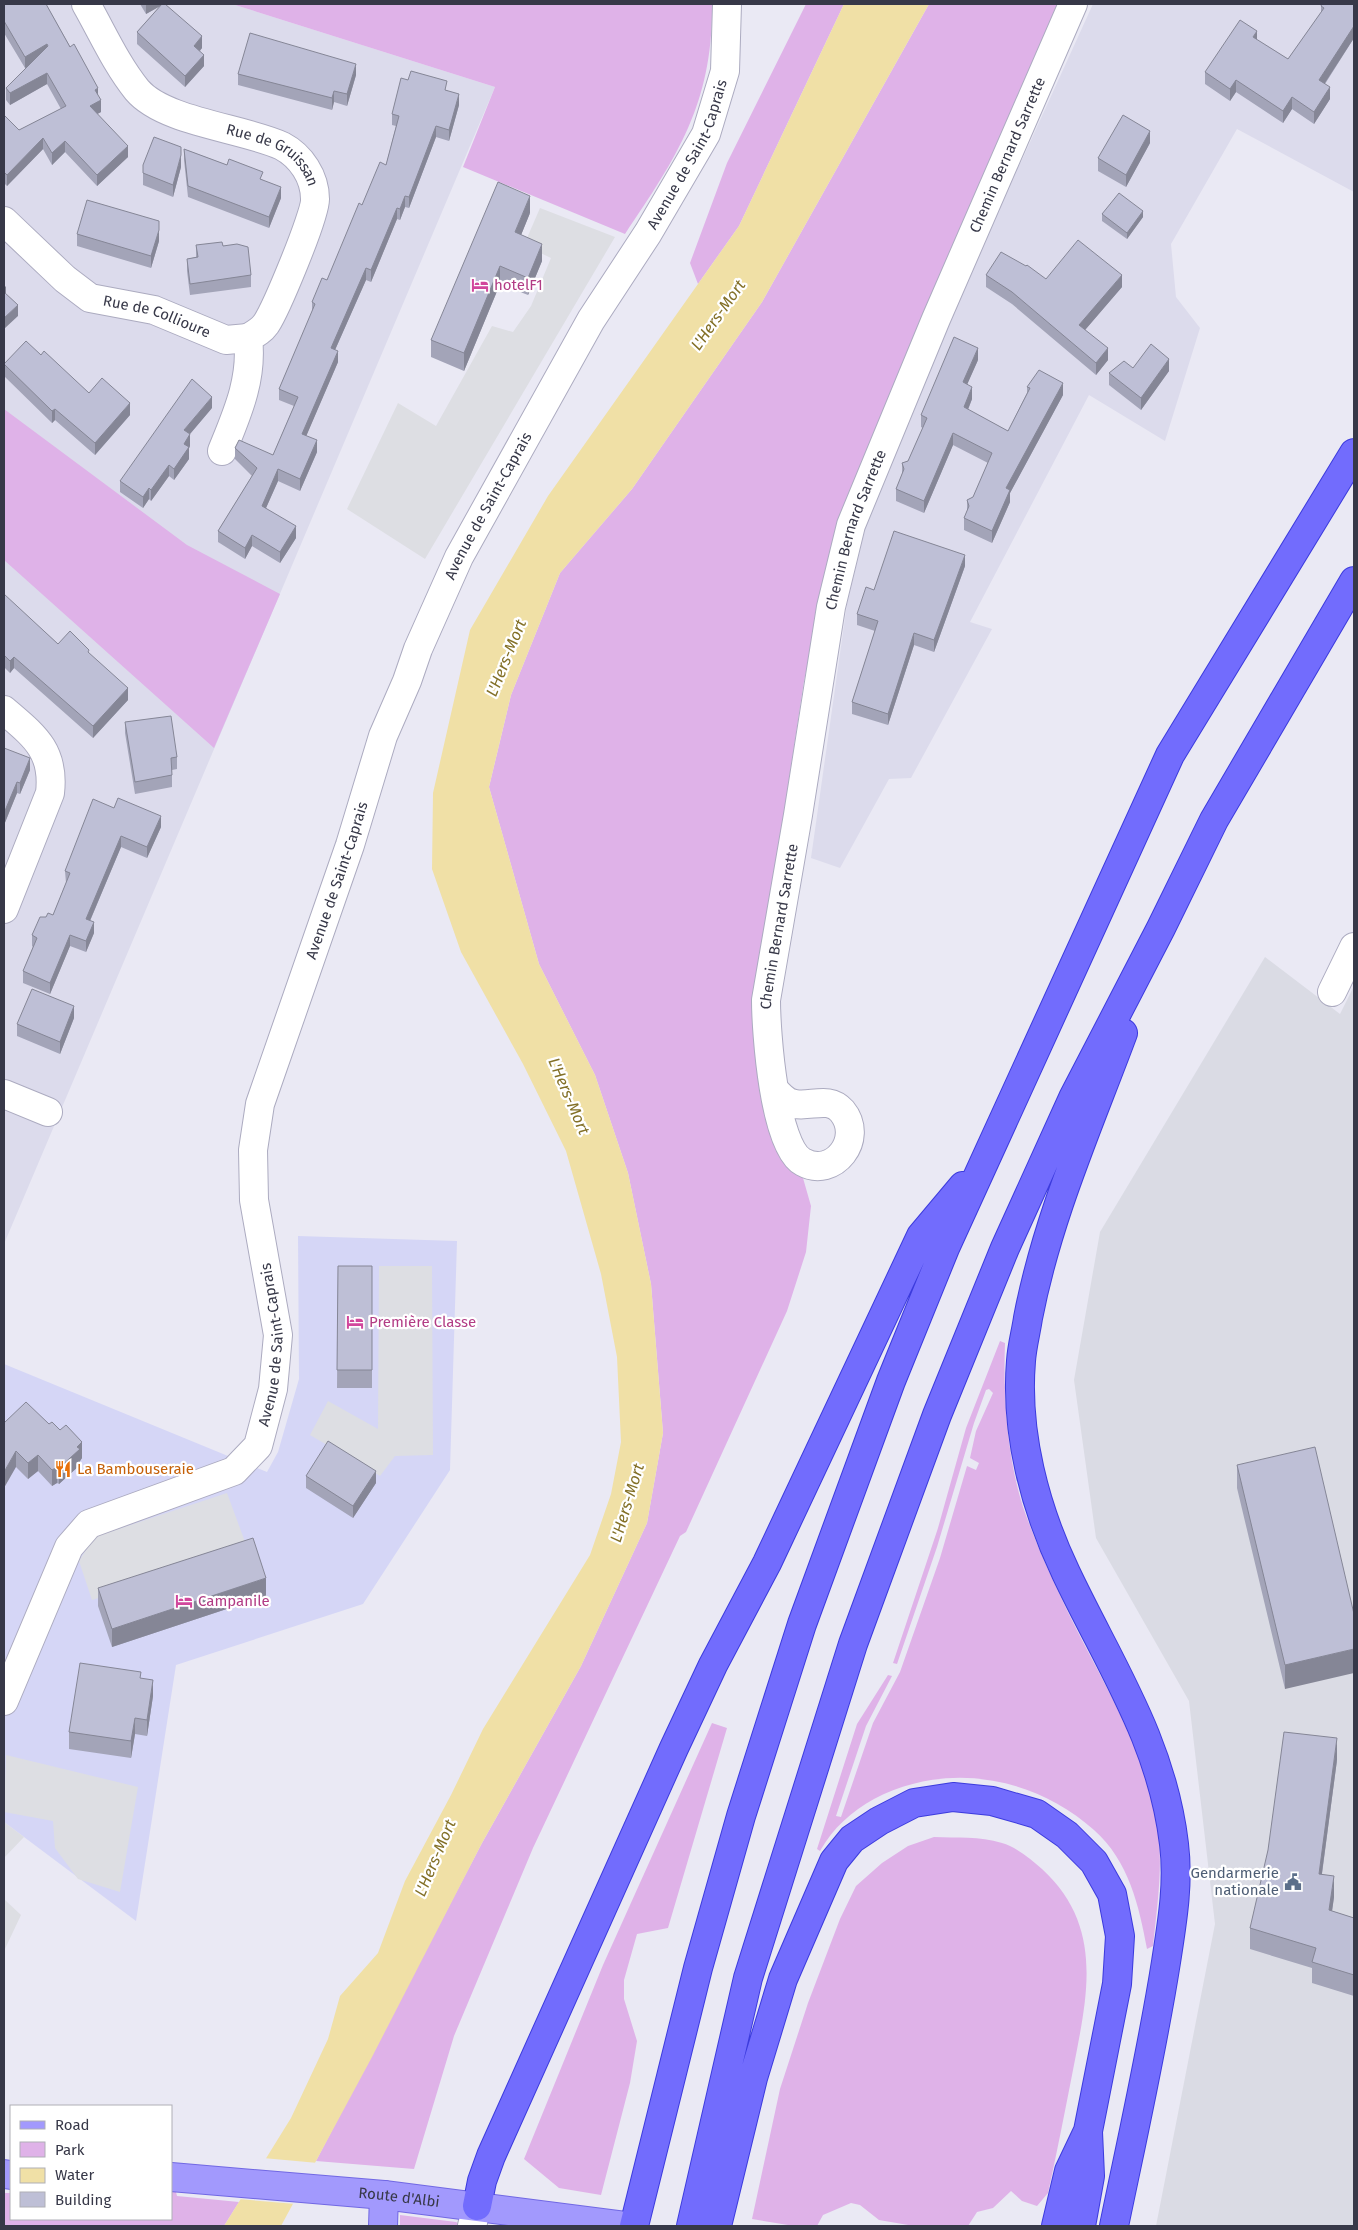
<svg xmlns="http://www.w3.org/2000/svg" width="1358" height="2230" viewBox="0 0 1358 2230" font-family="'Fira Sans',sans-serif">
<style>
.residential{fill:#dcdbec}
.commercial{fill:#d5d6f6}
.industrial{fill:#dadbe4}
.green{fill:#dfb2e8}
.parking{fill:#dddee3}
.water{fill:#f0e0a6}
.pier{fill:#eae9f4}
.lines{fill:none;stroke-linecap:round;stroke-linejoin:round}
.minor-casing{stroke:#acabc0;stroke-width:30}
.major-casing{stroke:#7168e3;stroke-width:30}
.highway-casing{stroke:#3c3bdd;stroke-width:30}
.minor{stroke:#fff;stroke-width:28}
.major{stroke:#a299fd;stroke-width:28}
.highway{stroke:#726cfd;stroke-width:28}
.wall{fill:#a3a4b8}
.shaded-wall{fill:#858696}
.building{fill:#bebfd6;stroke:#858696}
.labels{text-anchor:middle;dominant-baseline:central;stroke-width:4.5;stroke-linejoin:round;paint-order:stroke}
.street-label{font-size:15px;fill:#373848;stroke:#fff}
.hotel-label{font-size:15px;fill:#b23c85;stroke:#fff;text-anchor:start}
.food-label{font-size:15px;fill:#c56008;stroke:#fff;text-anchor:start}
.service-label{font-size:15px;fill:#4e5e75;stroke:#fff;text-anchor:end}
.water-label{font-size:16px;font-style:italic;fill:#837027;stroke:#fff}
</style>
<rect width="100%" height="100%" fill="#eae9f4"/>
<!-- residential -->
<path class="residential" d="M4 4H232L495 87 4 1244Z
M1093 4H1354V192L1237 129 1171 244 1176 297 1200 328 1165 441 1089 395 970 622 992 629 911 778 889 779 840 868 811 858 847 604 870 509 1006 181 1021 162Z"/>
<!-- commercial -->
<path class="commercial" d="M298 1236 457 1241 450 1470 363 1604 176 1665 136 1921 4 1822V1364L267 1472 278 1452 299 1379Z"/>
<!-- industrial -->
<path class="industrial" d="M1265 957 1340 1014 1354 986V2226H1156L1215 1924 1189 1701 1096 1538 1074 1380 1100 1232Z"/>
<!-- green -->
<path class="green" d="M232 4H712C713 102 678 156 625 234L463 167 495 87Z
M806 4H844L739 226 698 284 690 263 727 163Z
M929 4H1061L831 555 804 681 762 957 787 1161 803 1178 811 1206 806 1252 787 1311 686 1532 680 1536 533 1848 454 2036 414 2169 316 2161 482 1843 581 1666 647 1523 663 1433 651 1284 628 1173 595 1075 539 964 489 787 511 695 560 573 632 489 762 302Z
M4 409 187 545 280 594 214 748 4 560Z
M1000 1341 1005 1343C1003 1395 1007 1457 1023 1507 1035 1541 1050 1575 1066 1608 1100 1679 1147 1750 1158 1830 1163 1869 1157 1907 1153 1946L1147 1949C1139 1906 1129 1861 1094 1830 1034 1776 946 1761 874 1799 852 1811 833 1828 820 1851L817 1849 857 1724 888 1675 892 1676 866 1726 836 1816 841 1817 873 1723 900 1672 940 1558 967 1466 976 1470 979 1463 970 1458 976 1431 993 1393 989 1389 986 1390 974 1423 937 1547 897 1664 893 1663 938 1528 966 1428Z
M712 1723 727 1728 668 1928 637 1934 624 1980V1999L637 2041 630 2083 601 2195 559 2188 524 2159 603 1965Z
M934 1837C957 1838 979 1836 1002 1843 1016 1847 1031 1859 1042 1869 1105 1927 1087 1997 1073 2070 1065 2111 1057 2152 1048 2193L1037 2206 1022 2201 1011 2191 993 2208 977 2212 968 2226H914L879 2220 860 2205 851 2203 823 2215 817 2226H794L752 2219 780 2089 808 2003 840 1919 856 1886 882 1863 908 1846Z
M171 2192H176L177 2196 239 2202 224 2226H4V2193H11V2219H171Z
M400 2215 456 2222 459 2224 458 2226H400Z"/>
<!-- parking -->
<path class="parking" d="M540 208 615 237 425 559 347 509 398 403 436 426 492 326 513 332 531 306 551 258 524 245Z
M379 1266H432L433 1455 395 1456 380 1476 310 1435 328 1401 378 1429Z
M227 1493 248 1550 92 1600 79 1561 94 1537Z
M6 1755 138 1787 120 1892 78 1879 55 1848 53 1821 4 1812Z
M4 1822 24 1837 4 1858Z
M4 1899 21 1915 4 1951Z"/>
<!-- water -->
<path class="water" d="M844 4H929L762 302 632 489 560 573 511 695 489 787 539 964 595 1075 628 1173 651 1284 663 1433 647 1523 581 1666 482 1843 372 2057 281 2226H224L291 2118 328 2039 340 1996 378 1953 405 1881 451 1795 483 1729 590 1555 611 1494 621 1442 617 1357 601 1274 566 1151 523 1064 461 952 432 869 433 793 470 630 548 496 739 226Z"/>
<!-- pier -->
<path class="pier" d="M263 2158 318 2163 296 2204 238 2199Z"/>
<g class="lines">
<!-- minor casing -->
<g class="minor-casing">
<g id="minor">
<path id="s1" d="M86 4C102 32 116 64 137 90 164 122 243 128 282 146 301 156 315 177 315 199 316 214 276 309 266 324 261 331 255 334 248 338 253 379 237 414 222 451"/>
<path id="s2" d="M4 221 65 279 90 298 154 310 226 340 248 338"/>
<path d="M4 710C33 735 55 750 50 793L4 909"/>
<path d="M1332 992 1354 947"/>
<path id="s3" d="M774 1089C780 1096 786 1103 795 1104 811 1107 829 1096 842 1111 865 1139 833 1179 803 1162 774 1147 766 1031 766 1000L798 815 831 607 851 525 936 319 1073 4"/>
<path d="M4 1094 48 1112"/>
<path id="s4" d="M4 1701 69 1547 89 1524 234 1471 258 1446 273 1389 278 1335 254 1200 253 1150 260 1104 350 845 383 736 407 681 418 649 459 557 591 320 648 233 706 134 725 71 727 4"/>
<path d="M472 2226 477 2206"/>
</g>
</g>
<!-- major casing -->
<g class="major-casing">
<g id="major">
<path d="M4 2174 11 2175"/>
<path id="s5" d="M171 2177 384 2195 625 2226"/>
<path d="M383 2226 384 2195"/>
</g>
</g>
<!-- highway casing -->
<g class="highway-casing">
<path id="highway" d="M477 2206 482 2181 491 2156 674 1748 713 1665 767 1563 921 1236 963 1186
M634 2226 698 1968 741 1816 802 1624 891 1381 945 1248 1170 755 1354 453
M691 2226 748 1978 853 1644 937 1415 1005 1248 1073 1098 1161 928 1214 820 1354 581
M717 2226 753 2078 783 1979 834 1861 852 1839 879 1821 914 1803 953 1797 992 1801 1037 1814 1067 1835 1094 1862 1112 1894 1120 1936 1117 1984 1088 2131 1069 2171 1056 2226
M1081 2226 1090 2176 1088 2132
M1114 2226C1132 2139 1152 2051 1166 1962 1172 1923 1179 1884 1174 1844 1162 1741 1109 1664 1066 1573 1035 1508 1015 1433 1021 1361 1022 1346 1026 1332 1028 1318 1047 1219 1088 1127 1123 1033"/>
</g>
<!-- minor -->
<use href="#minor" class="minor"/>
<!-- major -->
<use href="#major" class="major"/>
<!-- highway -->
<use href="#highway" class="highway"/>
</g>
<!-- wall -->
<path class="wall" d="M4 4H46L98 96 101 112 97 114 128 157 97 186 65 152 52 165 43 149 7 186 4 183V115L19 130 61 109 47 84 10 105 6 100V88L29 66 25 68 4 33Z
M140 4H165L202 48 200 51 204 66 185 87 137 44V32L160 6 146 14Z
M1354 4V38L1325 84 1330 99 1314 124 1292 109 1283 123 1236 92 1230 101 1205 84V72L1257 40 1288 59 1321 13V6Z
M238 74 356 75 347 106 334 102 332 110 238 85Z
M447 90 459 105 449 141 436 137 409 208 405 207 400 220 397 219 371 282 366 280 335 350 338 362 306 436 317 452 300 491 278 481 266 508 296 538 280 563 252 546 245 559 218 542V531L252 476 235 459V448L273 455 294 406 279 400V389L312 313V302L327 280 362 205 386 165 396 126 392 125V114Z
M1150 143 1126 187 1098 171V158Z
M184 149 227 165 263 180 281 198 269 228 188 197 184 160Z
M143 165 181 167 173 197 143 185Z
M530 213 521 235 542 261 528 295 500 284 464 371 431 357V340Z
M1102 214 1143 217 1127 239 1102 221Z
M77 234 159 241 151 268 77 246Z
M196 245 251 275V287L190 295 187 271V259L196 257Z
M986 275 1046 279 1122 287 1085 330 1108 360 1096 375 1012 304 986 287Z
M41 355 89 393 130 415 95 455 55 420 52 423 4 376V364Z
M978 360 967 384 972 399 968 410 1008 431 1027 393V387L1063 395 1010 493V502L992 543 964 530V518L967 511V500L973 497 988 463 953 445 924 513 896 501V489L902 474V463L908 461 923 428 921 427V415Z
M1133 368 1169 371 1141 410 1109 385V373Z
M212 408 190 434V446L189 448V459L174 480 169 476 151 501 149 499 143 508 120 492V481Z
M965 566 934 652 914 645 888 725 852 714V702L875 631 857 625V614L874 590Z
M4 585V595L58 644 89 653 128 700 93 738 14 668 10 673 4 667Z
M125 722 177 757V769L172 770V787L135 794 125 733Z
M4 748 30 770 20 794 17 793 4 825Z
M114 808 161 827 147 858 121 847 90 921 94 933 86 952 70 946 50 994 23 983V971L33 947 32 946V935L46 917 53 915 66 883 65 871Z
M1354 977V992L1353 991V979Z
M74 1018 60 1054 17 1036V1024Z
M338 1266H372V1388H337Z
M4 1423 82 1458 80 1461V1465L59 1484 57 1483 52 1486 38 1471 28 1479 16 1467Z
M1237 1465 1354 1614 1285 1689 1237 1488Z
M306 1476 376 1483 353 1518 306 1488Z
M98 1588 266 1596 112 1647 98 1606Z
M141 1678 153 1696 147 1736 135 1734 131 1758 69 1749V1732Z
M1337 1760 1322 1874 1334 1897 1332 1911 1354 1918V1996L1312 1983V1968L1250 1949V1928Z"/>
<!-- shaded-wall -->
<path class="shaded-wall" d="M146 4H164L146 14Z
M1354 26V38L1319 92V80Z
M1257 31V43L1253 37Z
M202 36V48L194 57V46Z
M47 44V56L25 68V57Z
M204 55V66L185 87V76Z
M356 64V75L347 106V94Z
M47 73V84L10 105V93Z
M1236 80V92L1230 101V89Z
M1330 87V99L1314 124V112Z
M98 88V99L95 90Z
M334 91V102L332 110V98Z
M459 94V105L449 141V130Z
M1292 97V109L1283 123V111Z
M101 100V112L90 118V106Z
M436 126V137L409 208V197Z
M1150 131V143L1126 187V175Z
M43 138V149L7 186V175Z
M65 141V152L52 165V153Z
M128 146V157L97 186V175Z
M181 155V167L173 197V185Z
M281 187V198L269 228V217Z
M405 196V207L400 220V209Z
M530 196V213L515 250V232Z
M397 208V219L371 282V270Z
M1143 211V217L1127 239V233Z
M159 230V241L151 268V256Z
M542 244V261L528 295V278Z
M500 266V284L464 371V353Z
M366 268V280L331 359V348Z
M1122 275V287L1079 337V325Z
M6 286V297L4 299V288Z
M18 305V316L4 329V318Z
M978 348V360L963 394V382Z
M1108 348V360L1096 375V363Z
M338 351V362L302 446V434Z
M1169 359V371L1141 410V398Z
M1063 383V395L1010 493V502L992 543V531L1006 488Z
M972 387V399L964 419V407Z
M212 397V408L184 441V430Z
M130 403V415L95 455V443Z
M55 409V420L52 423V411Z
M953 433V445L924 513V501Z
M190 434V446L189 448V459L174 480V469L184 444Z
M317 440V452L300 491V479Z
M169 465V476L151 501V490Z
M278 469V481L262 517V506Z
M149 488V499L143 508V497Z
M296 526V538L280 563V552Z
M252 535V546L245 559V548Z
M965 555V566L934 652V640Z
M914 633V645L888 725V714Z
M14 657V668L10 673V661Z
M128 688V700L93 738V726Z
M30 758V770L20 794V783Z
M17 782V793L4 825V813Z
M161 816V827L147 858V847Z
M121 836V847L86 930V919Z
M94 922V933L86 952V941Z
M70 935V946L50 994V983Z
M74 1006V1018L60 1054V1042Z
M82 1442V1458L80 1461V1465L59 1484V1468L77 1447Z
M16 1451V1467L4 1488V1472Z
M38 1455V1471L28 1479V1463Z
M57 1467V1483L52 1486V1470Z
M376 1471V1483L353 1518V1506Z
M266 1578V1596L112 1647V1629Z
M1354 1649V1673L1285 1689V1665Z
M153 1680V1696L147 1736V1720Z
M135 1718V1734L131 1758V1741Z
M1337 1738V1760L1319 1895V1874Z
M1334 1876V1897L1329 1932V1910Z"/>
<!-- building -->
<path class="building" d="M4 4H46L70 47 74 44 98 88 95 90 101 100 90 106 128 146 97 175 65 141 52 153 43 138 7 175 4 172V115L19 130 66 106 47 73 10 93 6 88 48 46 47 44 25 57 4 21Z
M162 4H165L202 36 194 46 204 55 185 76 137 32Z
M1322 4H1354V26L1319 80 1330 87 1314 112 1292 97 1283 111 1236 80 1230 89 1205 72 1240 20 1257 31 1253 37 1288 59 1324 8 1321 6Z
M250 33 356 64 347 94 334 91 332 98 238 74Z
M411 71 447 81 445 90 459 94 449 130 436 126 409 197 405 196 400 209 397 208 371 270 366 268 331 348 338 351 302 434 317 440 300 479 278 469 262 506 296 526 280 552 252 535 245 548 218 531 257 468 235 448 239 440 273 455 298 397 279 389 315 304 312 302 322 278 327 280 359 203 362 205 380 162 386 165 399 116 392 114 401 78 408 80Z
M1123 115 1150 131 1126 175 1098 158Z
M154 137 181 147V155L173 185 143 173V165Z
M184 149 227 165 229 159 263 172 260 179 281 187 269 217 188 186Z
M498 182 530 196 515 232 542 244 528 278 500 266 464 353 431 340Z
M1119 193 1143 211 1127 233 1102 214Z
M87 200 159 221V230L151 256 77 234Z
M1078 240 1122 275 1079 325 1108 348 1096 363 1012 292 986 275 1001 252 1026 266 1027 265 1046 279Z
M222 242 223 246 237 244 248 247 251 275 190 284 187 259 198 257 196 245Z
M4 292 18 305 4 318Z
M954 337 978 348 963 382 972 387 964 407 1008 431 1030 388 1027 387 1039 370 1063 383 1006 488 1010 490 992 531 964 518 969 506 967 500 973 497 992 453 953 433 924 501 896 489 904 469 902 463 908 461 927 418 921 415Z
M26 341 41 355 44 351 89 393 102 378 130 403 95 443 55 409 52 411 4 364Z
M1151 344 1169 359 1141 398 1109 373 1124 361 1133 368Z
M192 379 212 397 184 430 190 434 184 444 189 447 174 469 169 465 151 490 149 488 143 497 120 481Z
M894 531 965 555 934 640 914 633 888 714 852 702 878 621 857 614 866 587 874 590Z
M4 594 58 644 70 631 89 650 88 652 128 688 93 726 14 657 10 661 4 655Z
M171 716 177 757 171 758 172 775 135 782 125 722Z
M4 748 30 758 20 783 17 782 4 813Z
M118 798 161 816 147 847 121 836 86 919 94 922 86 941 70 935 50 983 23 971 37 938 32 935 40 917H46L48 913 53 915 70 873 65 871 93 799 114 808Z
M32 989 74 1006 60 1042 17 1024Z
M338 1266H372V1370H337Z
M26 1402 49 1424 52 1422 60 1430 66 1425 82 1442 77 1447 80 1449 59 1468 57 1467 52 1470 38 1455 28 1463 16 1451 4 1472V1423Z
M328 1441 376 1471 353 1506 306 1476Z
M1315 1447 1354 1614V1649L1285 1665 1237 1465Z
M253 1538 266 1578 112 1629 98 1588Z
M80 1663 141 1672 140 1678 153 1680 147 1720 135 1718 131 1741 69 1732Z
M1284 1732 1337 1738 1319 1874 1334 1876 1329 1910 1354 1918V1975L1312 1962 1316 1948 1250 1928 1268 1850Z"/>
<!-- icons -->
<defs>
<g id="hotel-bare" transform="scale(1.35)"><path d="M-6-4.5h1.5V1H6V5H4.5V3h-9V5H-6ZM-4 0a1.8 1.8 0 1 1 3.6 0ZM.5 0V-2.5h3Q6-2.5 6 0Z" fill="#d1479c" stroke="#fff" stroke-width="2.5" paint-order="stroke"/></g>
<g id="restaurant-bare" transform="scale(1.35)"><path d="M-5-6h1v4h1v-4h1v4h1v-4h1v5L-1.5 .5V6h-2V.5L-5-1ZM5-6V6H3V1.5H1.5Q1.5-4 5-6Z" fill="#e8710a" stroke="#fff" stroke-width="2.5" paint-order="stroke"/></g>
<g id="civic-bare" transform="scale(1.35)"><path d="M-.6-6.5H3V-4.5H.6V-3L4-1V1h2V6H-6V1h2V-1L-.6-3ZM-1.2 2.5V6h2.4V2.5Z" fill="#5c6f8a" stroke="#fff" stroke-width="2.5" paint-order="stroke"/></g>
</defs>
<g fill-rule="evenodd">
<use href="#hotel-bare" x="480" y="285"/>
<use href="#hotel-bare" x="355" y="1322"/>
<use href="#restaurant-bare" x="63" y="1469"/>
<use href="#hotel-bare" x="184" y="1601"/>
<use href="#civic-bare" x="1293" y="1882"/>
</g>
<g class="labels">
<!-- street labels -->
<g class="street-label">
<text stroke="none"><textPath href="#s4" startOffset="1780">Avenue de Saint-Caprais</textPath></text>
<text stroke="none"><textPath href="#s3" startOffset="1220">Chemin Bernard Sarrette</textPath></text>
<text stroke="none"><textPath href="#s1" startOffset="254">Rue de Gruissan</textPath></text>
<text stroke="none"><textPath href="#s2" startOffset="185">Rue de Collioure</textPath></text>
<text stroke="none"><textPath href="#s4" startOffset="1375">Avenue de Saint-Caprais</textPath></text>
<text stroke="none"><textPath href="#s3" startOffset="815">Chemin Bernard Sarrette</textPath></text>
<text stroke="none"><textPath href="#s4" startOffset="970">Avenue de Saint-Caprais</textPath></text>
<text stroke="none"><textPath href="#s3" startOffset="410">Chemin Bernard Sarrette</textPath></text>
<text stroke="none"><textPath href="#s4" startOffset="490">Avenue de Saint-Caprais</textPath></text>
<text stroke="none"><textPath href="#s5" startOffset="229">Route d'Albi</textPath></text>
</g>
<!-- hotel labels -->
<g class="hotel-label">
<text x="494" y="285">hotelF1</text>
<text x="369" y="1322">Première Classe</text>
<text x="198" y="1601">Campanile</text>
</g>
<!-- food labels -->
<g class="food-label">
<text x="77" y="1469">La Bambouseraie</text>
</g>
<!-- service labels -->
<g class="service-label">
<text x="1279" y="1873">Gendarmerie<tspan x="1279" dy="17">nationale</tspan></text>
</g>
<!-- water labels -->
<g class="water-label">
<text transform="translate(718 315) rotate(-55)">L'Hers-Mort</text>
<text transform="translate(506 658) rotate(-68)">L'Hers-Mort</text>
<text transform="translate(569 1096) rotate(67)">L'Hers-Mort</text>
<text transform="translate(627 1503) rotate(-73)">L'Hers-Mort</text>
<text transform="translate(435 1858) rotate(-67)">L'Hers-Mort</text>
</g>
</g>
<!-- border -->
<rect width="1358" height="2230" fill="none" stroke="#373848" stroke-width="10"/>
<!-- legend -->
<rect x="10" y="2105" width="162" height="115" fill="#ffffff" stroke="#afafb6"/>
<rect x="20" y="2121" width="25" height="8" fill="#a299fd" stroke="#afafb6"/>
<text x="55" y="2130" font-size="15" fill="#373848">Road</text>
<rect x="20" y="2142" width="25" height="15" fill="#dfb2e8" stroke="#afafb6"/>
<text x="55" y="2155" font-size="15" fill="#373848">Park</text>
<rect x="20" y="2168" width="25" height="15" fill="#f0e0a6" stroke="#afafb6"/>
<text x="55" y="2180" font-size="15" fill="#373848">Water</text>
<rect x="20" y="2192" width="25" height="15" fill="#bebfd6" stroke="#afafb6"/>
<text x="55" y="2205" font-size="15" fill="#373848">Building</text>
</svg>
